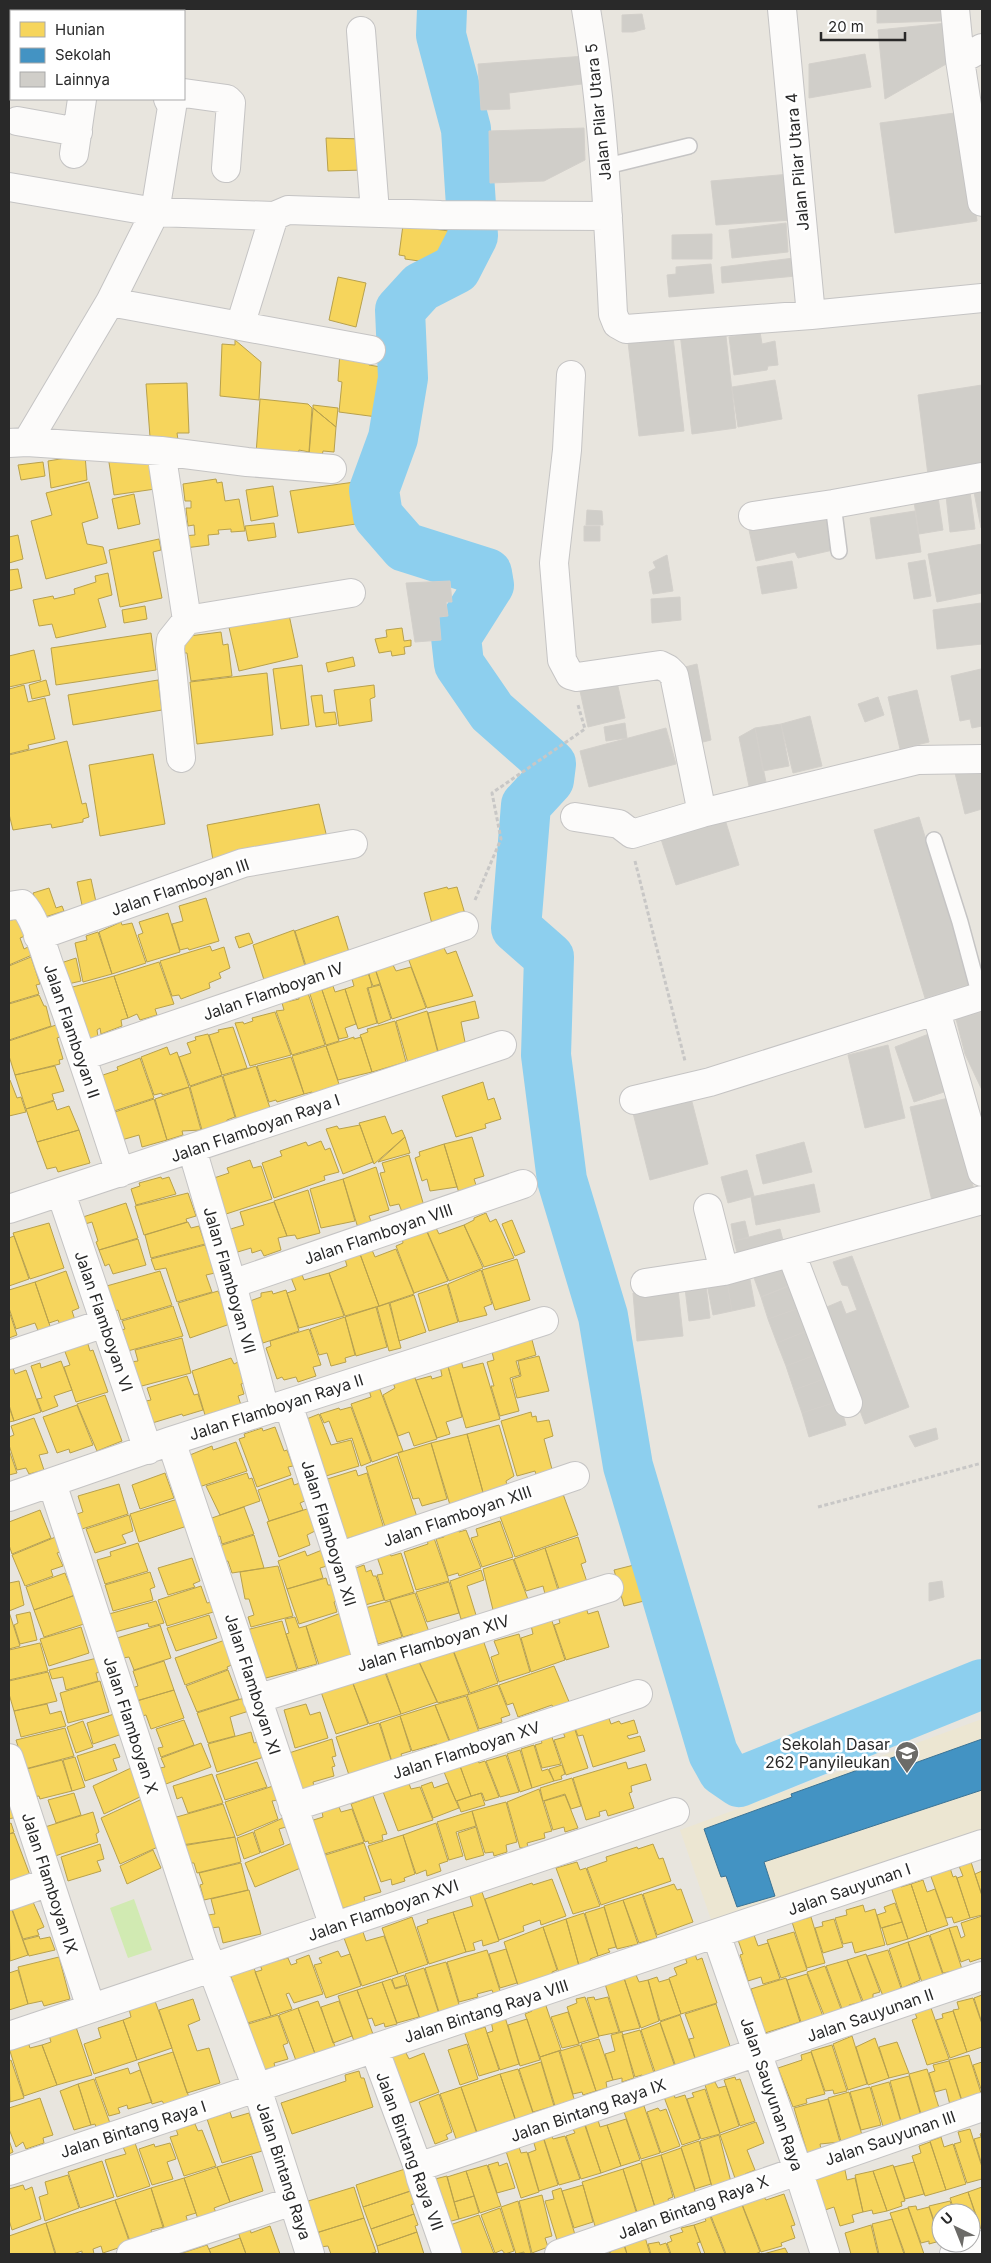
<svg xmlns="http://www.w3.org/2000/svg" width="991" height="2263" viewBox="0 0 991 2263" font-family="Inter,sans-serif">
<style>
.education{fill:#ece6d2}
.pitch{fill:#d1eab2}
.homes{fill:#f6d55c;stroke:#b8a14d}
.schools{fill:#4393c3;stroke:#3b7395}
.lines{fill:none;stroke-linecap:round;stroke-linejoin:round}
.river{stroke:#8dcfee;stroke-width:50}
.building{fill:#d0cec9;stroke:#d3d0cb}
.service-casing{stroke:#c5c4c4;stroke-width:18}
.minor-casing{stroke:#c5c4c4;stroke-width:30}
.path{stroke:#c8c7c6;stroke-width:3;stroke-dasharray:4 2.5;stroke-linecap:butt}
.service{stroke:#fcfbfa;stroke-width:15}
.minor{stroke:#fcfbfa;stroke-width:28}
.labels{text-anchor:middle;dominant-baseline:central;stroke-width:5;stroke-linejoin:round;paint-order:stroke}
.street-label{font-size:16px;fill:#292929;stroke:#fff}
.poi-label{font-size:16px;fill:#292929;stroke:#fff;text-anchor:end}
</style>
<rect width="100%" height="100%" fill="#e8e5de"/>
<!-- education -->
<path class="education" d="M982 1719V1844L716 1934 680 1830Z"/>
<!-- pitch -->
<path class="pitch" d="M134 1899 152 1950 128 1958 110 1908Z"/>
<!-- homes -->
<path class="homes" d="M326 138 363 139 364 170 328 171Z
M403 225 449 231 447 248 444 247 440 264 405 259V256L399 255Z
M338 277 366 283 356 327 329 320Z
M235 340 261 362 259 400 220 396 222 344 235 345Z
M340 352 370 357 369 365 381 367 377 417 339 412 342 382 338 381Z
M187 383 189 433H177L178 440 150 437 146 384Z
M260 399 308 404 312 408 309 452 299 450 298 454H256Z
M313 405 338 408 336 427 313 408Z
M313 408 336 427 334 452 323 451 322 456 309 455Z
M148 450 162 488 114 495 108 456Z
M85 455 87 480 51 488 48 461Z
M43 462 45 476 21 480 18 465Z
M216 479 217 483 222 482 225 501 239 499 245 531 231 532V529L218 530 219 534 208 535 209 545 185 548 183 536 195 535 194 525 188 526 186 508H191V501H185L183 484Z
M369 480 375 521 298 533 290 491Z
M89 482 98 518 82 523 87 544 103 547 107 563 46 579 31 521 52 515 46 493Z
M273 486 278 516 251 521 246 490Z
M134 494 140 524 118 529 112 499Z
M274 523 276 537 248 541 245 526Z
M18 535 23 559 9 563V537Z
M159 539 161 550 153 552 162 598 120 607 109 550Z
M18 569 22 588 9 591V570Z
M108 573 112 595 98 599 106 627 56 638 52 624 39 626 33 600 53 596 54 599 75 594 74 589 96 582 95 576Z
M145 606 147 619 124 623 122 610Z
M288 610 298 657 239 671 228 623Z
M402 628 404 641 411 640V646L404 647 405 654 392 656 391 651 379 653 375 639 387 637 386 630Z
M221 632 223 645 228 644 232 676 191 681 187 653H183L181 637Z
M151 633 156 670 56 685 51 648Z
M34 650 41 680 9 687V656Z
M353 657 355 666 328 672 326 663Z
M302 665 309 725 281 729 273 669Z
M267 673 273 735 197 744 190 682Z
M46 680 50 695 32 699 29 685Z
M158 680 162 710 73 725 68 695Z
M24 685 28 702 45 698 55 739 28 745 29 749 9 754V689Z
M374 685 375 697 370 699 372 721 339 726 334 690Z
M322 695 324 713 335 712 337 724 316 727 311 696Z
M67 741 82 804 86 803 89 817 83 819V822L52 828 51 824 13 830 9 814V755Z
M153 754 165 824 100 836 89 765Z
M319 804 328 842 213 860 207 825Z
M91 879 96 902 82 905 77 882Z
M447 887 448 889 457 887 465 914 432 924 424 893Z
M49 888 56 908 62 906 64 911 42 918 33 893Z
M206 898 219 941 189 950 188 948 180 950 172 924 183 921 179 906Z
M168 913 180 952 147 962 138 935 143 933 139 922Z
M338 916 349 952 306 966 295 931Z
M18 918 25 936 20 938 24 949 30 946 32 955 9 965V921Z
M121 922 122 925 132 923 146 963 112 974 99 932Z
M294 930 305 966 264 980 253 945Z
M98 932 112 974 83 982 75 943 87 940 86 936Z
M249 933 253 943 239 948 235 937Z
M210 946 212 951 224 947 230 968 219 973 221 978 209 983 210 988 181 999 179 995 172 996 160 961Z
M443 946 447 954 456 951 473 996 427 1008 408 958Z
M31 957 40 984 36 985 39 994 9 1003V966Z
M76 958 81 981 68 984 61 963Z
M159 962 174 1004 155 1009 157 1015 140 1020 137 1014 128 1018 114 976Z
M392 963 396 971 411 967 426 1008 392 1019 375 968Z
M375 969 380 984 373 986 367 971Z
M369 974 372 987 367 988 377 1023 358 1029 345 989 354 986 352 979Z
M114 976 128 1018 121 1020 122 1026 101 1034 100 1028 97 1030 98 1037 87 1040 69 988Z
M380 985 391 1019 378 1024 368 988Z
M333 986 335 992 345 989 356 1024 345 1028 348 1037 339 1039 322 990Z
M321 987 339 1041 326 1045 309 991Z
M308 993 325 1045 292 1055 276 1011 284 1010 282 1003 299 999 298 995Z
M39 995 44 1006H46L51 1026 9 1040V1004Z
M475 1001 479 1018 461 1022 467 1052 450 1048 438 1051 428 1013Z
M427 1011 438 1053 410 1070 396 1021Z
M275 1012 291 1055 250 1066 235 1023 243 1022 244 1024 253 1021 252 1018Z
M395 1021 406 1062 372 1072 360 1035 368 1032 367 1029Z
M56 1025 60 1037 57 1038 63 1059 59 1060 60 1064 15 1075 9 1056V1041Z
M233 1027 247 1068 222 1075 209 1035 219 1032 218 1030Z
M208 1034 222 1075 190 1086 179 1057 191 1053 187 1043 196 1040 195 1037Z
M354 1037V1039L361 1037 372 1072 338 1080 326 1046Z
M326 1046 342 1093 314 1101 312 1092 304 1094 292 1056Z
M167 1047 170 1055 177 1052 189 1087 162 1095V1093L154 1095 141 1057Z
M291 1057 304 1094 277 1102 276 1100 269 1102 257 1066Z
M140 1058 154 1098 108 1113 97 1077 118 1070 117 1067Z
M55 1066 64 1091 52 1094 54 1100 26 1109 15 1075Z
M256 1066 271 1111 237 1121 223 1076Z
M222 1076 235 1117 227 1120V1124L202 1130 190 1087Z
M9 1080H10L17 1098 21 1097 26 1112 9 1116Z
M483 1082 488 1100 494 1098 501 1119 485 1124 486 1128 456 1137 442 1096Z
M189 1087 201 1130 182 1131 183 1135 167 1140 155 1099Z
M154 1099 167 1140 142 1147 139 1135 118 1141 109 1114Z
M54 1101 57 1110 69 1106 79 1130 37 1142 26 1109Z
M385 1116 392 1134 402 1130 405 1137 374 1164 359 1123Z
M360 1125 373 1162 343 1174 326 1129 337 1126 339 1129Z
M79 1130 90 1163 58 1172 56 1167 47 1169 37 1142Z
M405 1137 410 1153 378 1162Z
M472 1137 484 1176 474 1179 477 1188 459 1193 444 1144Z
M321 1141 325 1150 330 1148 339 1172 324 1176 325 1180 274 1198 262 1163 282 1156 280 1151 306 1142 308 1146Z
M444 1144 457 1187 430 1191 427 1179 422 1181 415 1158 420 1156 419 1152Z
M409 1155 424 1206 402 1212 399 1204 390 1206 380 1173 385 1172 382 1163Z
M250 1160 253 1168 261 1166 272 1199 220 1216 208 1180 229 1173 227 1168Z
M376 1167 389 1210 369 1216 372 1224 358 1228 343 1179Z
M161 1177 162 1179 169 1177 176 1194 136 1205 131 1189 140 1186 139 1183Z
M343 1179 355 1221 321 1228 310 1189Z
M308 1190 320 1233 297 1239 295 1235 287 1236 274 1201Z
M188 1193 196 1216 186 1219 187 1222 144 1235 135 1206Z
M274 1202 287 1236 278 1238 281 1250 264 1256 261 1250 252 1253 251 1248 231 1254 224 1231 244 1225 240 1212Z
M126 1203 138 1238 99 1250 96 1242 98 1241 92 1222 85 1224 83 1217Z
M486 1213 490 1222 496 1219 514 1258 484 1267 464 1225 474 1220V1218Z
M512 1220 525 1252 515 1256 502 1224Z
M188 1222 191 1228 199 1226 205 1244 151 1258 145 1235Z
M49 1223 64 1268 30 1279 13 1233Z
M464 1225 483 1268 449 1281 427 1231 436 1228 439 1234Z
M421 1231 422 1233 427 1232 448 1281 414 1293 396 1246 403 1243 402 1238Z
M14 1236 29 1279 9 1286V1238Z
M138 1239 146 1265 113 1274 109 1264 105 1266 99 1250Z
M205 1245 215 1273 206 1275 212 1292 177 1302 166 1268 155 1270 151 1259Z
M396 1249 414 1294 379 1306 360 1254 372 1250 375 1257Z
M360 1254 379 1306 345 1316 329 1273 347 1266 345 1259Z
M517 1259 530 1300 495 1310 482 1270Z
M481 1270 492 1304 484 1307 487 1315 459 1322 448 1284Z
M66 1271 79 1308 72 1311 75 1320 60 1325 58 1320 49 1323 35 1282Z
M160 1271 172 1305 121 1320 118 1310 113 1312 103 1287Z
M301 1272 304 1280 329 1273 344 1316 299 1328 287 1293 296 1290 290 1275Z
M35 1282 51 1329 39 1333 35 1323 16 1329 9 1308V1290Z
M447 1284 458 1322 429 1331 418 1294Z
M286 1290 299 1331 263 1343 250 1307 252 1306 250 1301 261 1297V1293L272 1291 273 1294Z
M218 1291 230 1317V1324L190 1338 178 1303Z
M414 1295 426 1332 399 1341 390 1303Z
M389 1303 401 1348 389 1351 377 1307Z
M173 1306 183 1336 124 1352 118 1331 125 1329 122 1321Z
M376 1307 387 1347 356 1356 345 1317Z
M9 1311 17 1335 9 1338Z
M345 1317 355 1355 345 1358 346 1362 331 1366 327 1353 319 1355 310 1329Z
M309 1329 321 1365 313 1367 316 1376 298 1382 296 1377 284 1380 282 1377 277 1379 266 1348 271 1346 270 1341Z
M531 1336 536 1355 516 1361 520 1375 510 1378 519 1411 500 1416 491 1386H494L487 1362 494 1360 492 1352Z
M182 1338 191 1373 138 1387 130 1362 138 1361 135 1350Z
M87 1341 90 1351 93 1350 108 1392 76 1402 64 1367 70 1365 64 1349Z
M539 1356 549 1391 517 1398 512 1379 521 1376 518 1361Z
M231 1358 234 1364 238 1362 245 1383 241 1384 244 1394 238 1396 241 1405 205 1415 192 1371Z
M461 1360 463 1368 483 1363 500 1419 466 1428 447 1363Z
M61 1361 72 1390 54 1396 58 1406 42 1412 37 1399 42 1398 31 1366 40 1363 41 1368Z
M447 1363 462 1417 446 1422 450 1434 437 1438 416 1380 431 1376 432 1379 442 1376 440 1366Z
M12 1365 15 1374 26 1370 41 1412 14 1421 9 1405V1366Z
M187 1376 194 1395 198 1394 203 1410 183 1416 182 1414 149 1424 145 1413 150 1412 146 1401 151 1400 147 1388Z
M411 1378H415L437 1439 414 1446 409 1432 398 1436 383 1395 395 1388 393 1383Z
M379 1387 403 1451 372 1462 351 1404 371 1397 369 1390Z
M105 1395 122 1441 97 1451 77 1404Z
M77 1405 93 1445 70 1453 69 1449 57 1453 43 1417Z
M9 1407 14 1421 9 1422Z
M351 1407 371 1462 361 1466 352 1438 337 1442 329 1421 324 1423 320 1414 339 1408 340 1410Z
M531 1412 532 1417 536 1416 537 1422 549 1420 553 1436 544 1439 553 1473 537 1478 535 1471 517 1476 501 1421Z
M319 1414 331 1445 351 1440 359 1466 326 1476 304 1420Z
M34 1418 48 1453 39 1455 44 1470 29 1474 26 1468 17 1470 9 1445V1437L14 1435 11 1426Z
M499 1425 514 1476 506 1481 508 1489 484 1496 467 1434Z
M275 1427 284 1451 287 1450 293 1466 288 1467 291 1475 257 1487 239 1439 245 1437 244 1434 262 1428 263 1431Z
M467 1434 484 1496 450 1505 431 1443Z
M236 1442 247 1471 199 1487 185 1457 212 1446 213 1450Z
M431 1443 447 1499 422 1506 419 1498 413 1499 398 1453Z
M9 1450 17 1473 9 1475Z
M397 1456 418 1520 386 1530 366 1467Z
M356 1470 358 1476 367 1473 385 1532H370L342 1540 321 1481Z
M165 1473 174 1498 140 1509 132 1485Z
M247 1473 249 1479 252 1478 260 1501 220 1515 206 1486Z
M292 1478 294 1485 300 1483 307 1500 300 1503 303 1510 269 1521 258 1490Z
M119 1484 128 1514 79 1530 74 1515 83 1512 78 1496Z
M563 1494 578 1535 515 1557 498 1511 509 1508 511 1513Z
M181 1498 190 1525 139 1542 130 1514Z
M244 1507 254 1534 222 1544 220 1536 213 1538 206 1520Z
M310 1508 317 1530 307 1535 310 1545 279 1557 267 1522Z
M40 1510 51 1538 12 1554 9 1545V1522Z
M129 1515 133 1531 122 1535 126 1543 95 1553 86 1529Z
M500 1521 513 1557 482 1567 471 1538 478 1536 476 1529Z
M458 1528 459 1532 466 1530 481 1568 459 1576 458 1573 448 1576 436 1539 444 1537 443 1533Z
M254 1535 264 1568 232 1573 228 1561 221 1563 216 1547Z
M58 1536 64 1551 57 1553 63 1566 51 1570 53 1576 25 1586 12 1555Z
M578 1537 586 1562 581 1564 587 1582 560 1592 545 1548Z
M434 1538 449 1581 416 1590 404 1552 428 1544 427 1540Z
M138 1543 148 1571 105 1584 97 1560 111 1556 110 1552Z
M545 1548 558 1590 545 1594 543 1586 526 1591 514 1559Z
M322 1550 327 1566 320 1568 323 1578 287 1589 278 1561 305 1551 307 1556Z
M389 1550 391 1556 401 1553 414 1592 385 1601 377 1575 383 1574 376 1554Z
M192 1558 200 1581 193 1584 195 1587 168 1595 158 1568Z
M513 1559 529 1602 494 1614 483 1569Z
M642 1563 652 1599 624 1606 614 1570Z
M364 1565 366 1572 371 1570 373 1576H376L384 1600 365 1605 353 1569Z
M278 1566 293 1616 251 1627 248 1617 254 1615 249 1599H245L240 1572Z
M481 1570 484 1580 467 1586 476 1615 461 1619 450 1581Z
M150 1572 155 1587 150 1589 153 1600 113 1611 105 1585Z
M65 1573 70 1585 75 1584 78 1594 34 1610 26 1587Z
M326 1578 328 1585H332L337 1601 334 1602 337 1612 299 1624 287 1589Z
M19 1581 24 1605 9 1611V1583Z
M449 1582 459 1613 427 1622 416 1592Z
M201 1586 207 1603 217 1601 220 1610 167 1626 158 1600Z
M415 1593 429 1632 414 1637 413 1634 403 1637 390 1600Z
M78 1594 84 1610 80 1612 84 1624 44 1637 34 1610Z
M156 1601 164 1623 149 1627 148 1623 115 1632 109 1614Z
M390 1601 402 1637 378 1644 365 1608Z
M586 1607 588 1614 598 1611 609 1647 566 1660 554 1625 560 1623 558 1616Z
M9 1612 20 1646 9 1649Z
M30 1612 37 1640 20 1644 14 1625 18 1623 16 1615Z
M341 1613 357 1655 320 1668 306 1626Z
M209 1615 217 1638 176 1651 167 1628Z
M550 1615 565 1660 531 1672 521 1638 533 1634 530 1621Z
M295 1617 299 1628 306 1626 317 1664 298 1669 286 1634 289 1633 285 1619Z
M282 1621 297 1670 262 1679 246 1630Z
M160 1625 171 1658 134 1670 129 1657 123 1658 117 1638Z
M81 1627 89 1653 49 1666 40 1639Z
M519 1634 530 1672 499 1682 491 1657 499 1654 494 1641Z
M482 1637 498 1683 470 1693 452 1647Z
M225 1640 234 1664 227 1667 228 1669 185 1685 175 1658Z
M40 1643 48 1671 9 1680V1650Z
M452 1648 469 1694 438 1703 418 1659Z
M101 1657 105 1671 96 1673 98 1681 66 1690 63 1677 52 1679 49 1670Z
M418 1660 437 1702 401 1714 385 1670Z
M164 1661 174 1690 136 1701 132 1688 138 1686 133 1671Z
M554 1666 570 1704 554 1710 552 1705 518 1717 513 1703 507 1705 499 1685Z
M228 1670 239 1699 197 1712 186 1686Z
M384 1670 401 1714 369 1724 352 1681Z
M48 1672 57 1701 14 1711 9 1694V1681Z
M100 1681 109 1712 68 1723 60 1693Z
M352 1681 368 1724 336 1734 321 1692Z
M498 1685 510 1715 501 1718 502 1722 479 1729 467 1695Z
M174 1690 184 1718 151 1729 146 1715 142 1716 137 1701Z
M466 1696 480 1735 452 1746 435 1705Z
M244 1698 249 1711 230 1717 235 1736 208 1743 197 1713Z
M47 1704 50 1714 61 1711 66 1726 21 1737 14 1711Z
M306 1704 310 1715 320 1712 328 1738 295 1748 284 1710Z
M435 1705 451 1746 439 1750 437 1744 412 1751 400 1716Z
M117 1713 125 1733 93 1744 87 1723Z
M607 1713 611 1724 619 1721 621 1724 634 1720 638 1733 627 1736 629 1739 640 1736 645 1751 593 1767 583 1735 578 1736 573 1723Z
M400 1716 411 1751 401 1754 404 1761 393 1765 380 1723Z
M184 1720 194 1745 161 1757 158 1748 163 1747 156 1729Z
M83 1721 93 1747 76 1753 67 1727Z
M379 1723 391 1760 385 1762 386 1767 350 1778 336 1737Z
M574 1727 588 1768 566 1775 554 1740 565 1737 562 1730Z
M65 1728 74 1756 25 1769 16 1740Z
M251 1732 254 1743 262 1741 267 1756 217 1772 208 1744Z
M552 1737 561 1764 542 1768 535 1745 542 1743 541 1740Z
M332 1739 336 1756 332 1757 335 1766 332 1767 334 1776 313 1782 314 1786 300 1790 289 1753Z
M201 1743 211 1767 166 1784 160 1768 165 1767 161 1758Z
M115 1744 120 1757 113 1759 117 1770 85 1781 77 1756Z
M534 1745 542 1771 548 1769 554 1781 532 1788 521 1749Z
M520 1750 532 1788 520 1792 507 1754Z
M506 1755 519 1792 500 1797 486 1761Z
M75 1757 85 1787 72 1791 63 1760Z
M62 1760 72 1791 40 1799 39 1796 33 1797 23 1770Z
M478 1760 479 1763 485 1761 499 1797 485 1801 482 1793 471 1796 460 1766Z
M257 1762 267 1787 225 1800 216 1775Z
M626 1762 628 1769 646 1764 651 1780 631 1786 632 1792 629 1793 634 1808 608 1816 606 1810 599 1812 600 1816 586 1820 573 1778Z
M562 1765 565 1774 561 1776 562 1779 554 1781 549 1769Z
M460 1766 471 1796 456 1801 444 1772Z
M133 1767 143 1792 139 1794 140 1797 104 1814 93 1786Z
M212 1774 223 1803 188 1813 182 1797 177 1799 173 1786Z
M572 1778 581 1806 571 1809 565 1794 543 1801 540 1788Z
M9 1781 20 1816 9 1819Z
M408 1781 411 1789 420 1787 433 1820 398 1831 382 1789Z
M432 1782 434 1788 448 1783 459 1808 433 1818 421 1786Z
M273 1786 278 1800 272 1801 278 1819 237 1836 225 1802Z
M539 1789 552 1831 544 1833 545 1838 527 1843 528 1847 520 1848 507 1802Z
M74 1793 81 1815 56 1823 48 1800Z
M481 1793 485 1805 461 1812 457 1801Z
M565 1795 578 1828 565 1832 564 1827 553 1830 544 1801Z
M373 1796 387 1834 382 1835 383 1840 369 1844 368 1841 365 1842 351 1804Z
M142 1799 160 1846 120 1864 101 1818Z
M506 1802 517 1842 506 1845 507 1852 494 1856 493 1852 485 1853 472 1811Z
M223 1804 235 1837 182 1845 173 1818Z
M339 1807 341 1812 352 1809 364 1842 318 1856 307 1822 323 1817 322 1812Z
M472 1811 476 1826 456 1832 463 1856 449 1860 437 1822Z
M93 1812 99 1832 96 1834 98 1842 55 1856 45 1827Z
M283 1818 286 1827 279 1829 284 1844 261 1853 254 1831Z
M11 1823 14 1832 9 1834V1824Z
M436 1823 448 1861 439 1864 441 1871 427 1876 426 1870 416 1874 403 1835Z
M476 1827 484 1855 466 1860 458 1833Z
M253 1832 260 1853 244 1859 237 1838Z
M14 1833 31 1878 9 1883V1834Z
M403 1835 415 1874 404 1878 405 1881 392 1885 391 1879 381 1882 368 1846Z
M235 1837 241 1862 197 1873 194 1863H187L182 1846Z
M292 1843 303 1867 255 1887 245 1863Z
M364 1843 381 1892 364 1897 365 1902 340 1909 319 1857Z
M100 1844 104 1859 97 1861 101 1871 68 1881 61 1857Z
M653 1844 659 1859 663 1858 671 1881 601 1905 587 1868 607 1861 606 1857 637 1847 638 1849Z
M153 1850 161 1868 127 1884 120 1866Z
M577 1862 580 1870 586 1868 600 1906 573 1914 556 1868Z
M971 1862 982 1896V1915L970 1918 957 1878 963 1876 959 1866Z
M241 1863 248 1890 204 1900 200 1885 203 1884 199 1873Z
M950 1868 953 1877 956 1876 970 1918 954 1923 952 1917 946 1918 930 1874Z
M982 1871V1895L975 1874Z
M552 1879 566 1916 541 1925 540 1920 523 1926 524 1931 499 1940 485 1899 532 1883 533 1885Z
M923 1880 927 1892 935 1889 948 1925 927 1932 911 1884Z
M674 1884 677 1890 681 1889 693 1922 657 1935 643 1894Z
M899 1884 901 1887 911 1884 927 1932 908 1939 891 1887Z
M249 1890 261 1934 223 1943 219 1927 211 1928 208 1915 215 1914 211 1899Z
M482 1892 499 1941 483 1946 482 1940 473 1943 475 1950 466 1952 453 1912 473 1906 470 1896Z
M642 1894 657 1938 639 1943 623 1900Z
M623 1900 638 1944 617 1949 604 1906Z
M23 1902 24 1905 33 1902 44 1927 37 1930 39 1935 23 1939 11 1906Z
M895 1903 902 1922 881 1928 877 1915 886 1912 884 1907Z
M863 1905 865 1912 875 1909 885 1945 855 1953 852 1942 843 1944 835 1918 847 1915 846 1910Z
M604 1907 616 1947 608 1949 610 1952 598 1956 585 1913Z
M12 1910 28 1955 10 1961 9 1911Z
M453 1912 466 1952 429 1964 417 1927 428 1923 427 1920Z
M584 1913 598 1956 590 1959 593 1969 581 1973 566 1919Z
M982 1916V1958L970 1962 969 1959 961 1962 949 1928 957 1926 961 1938 965 1936 961 1923Z
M412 1917 428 1964 398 1974 382 1928Z
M811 1917 825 1963 807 1968 792 1922Z
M566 1919 581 1973H559L543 1927Z
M834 1919 843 1947 823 1953 815 1928 823 1926 822 1922Z
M902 1922 908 1939 887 1945 882 1928Z
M543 1927 557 1970 552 1972 555 1981 518 1985 504 1942Z
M949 1928 961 1966 962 1971 957 1974 953 1971 943 1973 930 1935Z
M363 1932 366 1941 384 1936 398 1974 362 1986 344 1938Z
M794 1932 807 1970 781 1978 767 1940Z
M754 1935 758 1946 768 1943 780 1979 763 1984 761 1977 748 1981 740 1955 743 1954 738 1940Z
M929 1935 944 1978 924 1988 908 1942Z
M39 1936 40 1939 50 1937 55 1950 29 1956 23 1940Z
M908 1942 920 1980 902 1988 889 1949Z
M506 1949 517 1983 500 1988 489 1954Z
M487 1950 502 1997 495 1998 492 1990 477 1994 478 1997 459 2002 447 1962Z
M888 1950 901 1988 895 1991 897 1997 885 2001 867 1956Z
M338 1951 341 1957 350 1954 361 1986 326 1998 314 1965 322 1963 319 1958Z
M695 1954 697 1960 702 1958 717 2003 681 2014 669 1978 677 1975 674 1968 687 1963 685 1957Z
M866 1954 880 1992 873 1994V1998L863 2001 847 1960Z
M309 1955 323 1994 294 2003 289 1993 286 1994 292 2009 271 2016 255 1972 262 1970 260 1965 288 1958 291 1965 297 1963 296 1960Z
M59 1957 70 1999 44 2006 42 2001 28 2004 18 1967Z
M847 1960 862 2002 849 2005 851 2012 844 2014 826 1966Z
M446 1962 461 2011 439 2012 425 1968Z
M825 1966 841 2009 824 2015 807 1972Z
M254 1968 271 2016 244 2024 230 1983 233 1982 230 1975Z
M424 1968 440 2017 421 2022 405 1974Z
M18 1970 28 2004 9 2010V1973Z
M807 1974 824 2019 805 2025 804 2022H801L787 1980Z
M404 1975 407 1985 395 1988 392 1979Z
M636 1975 639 1982 648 1980 659 2021 641 2028 624 1978Z
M657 1977 659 1982 669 1979 681 2014 660 2021 648 1980Z
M624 1978 640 2028 620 2032 605 1984Z
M786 1978 800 2022 765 2033 751 1989Z
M391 1979 395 1989 408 1985 419 2017 397 2023 382 1982Z
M382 1982 397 2024 385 2027 384 2023 375 2026 372 2018 368 2019 357 1990Z
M357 1990 374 2037 355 2044 338 1996Z
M982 1995V2023L974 1998Z
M585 1997 599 2037 579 2043 567 2007 577 2003 576 1999Z
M594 1997 595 2000 608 1997 619 2032 599 2036 587 1998Z
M973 1998 982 2024V2047L967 2052 953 2010 959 2009 957 2002Z
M193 1999 200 2020 188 2025 197 2051 209 2048 220 2083 187 2093 159 2010Z
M544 2000 561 2050 540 2057 525 2014 532 2011 530 2005Z
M155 2001 172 2048 137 2060 123 2020 131 2017 129 2009Z
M318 2001 336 2049 317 2059 298 2008Z
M339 2001 352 2036 333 2043 321 2007Z
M716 2004 731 2049 697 2064 689 2039 694 2038 685 2014Z
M298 2008 317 2059 298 2066 279 2015Z
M931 2008 949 2059 927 2065 912 2020 917 2018 915 2013Z
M953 2011 967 2052 950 2058 936 2020 943 2018 942 2014Z
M568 2012 579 2044 562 2048 551 2017Z
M278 2015 288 2043 283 2045 288 2059 274 2063 275 2067 260 2071 245 2025Z
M680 2015 697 2064 676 2067 660 2022Z
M505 2017 519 2064 500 2070 487 2033 493 2031 491 2021Z
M527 2019 540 2060 520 2066 508 2025Z
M123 2020 137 2060 94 2074 84 2044 101 2038 98 2028Z
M660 2023 675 2067 657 2078 641 2030Z
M474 2024 475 2030 485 2027 499 2070 479 2076 463 2028Z
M76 2027 92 2075 57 2085 42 2045 51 2042 49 2035Z
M640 2030 656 2079 644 2083 642 2075 635 2077 622 2035Z
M622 2032 634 2078 622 2082V2078L613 2080 605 2054 615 2051 611 2035Z
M852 2036 867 2084 848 2090 833 2044Z
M875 2038 889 2078 868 2085 856 2047Z
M599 2039 613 2080 606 2082 607 2088 596 2091 581 2044Z
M28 2042 30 2048 42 2045 57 2085 24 2096 9 2048Z
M897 2042 909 2073 889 2078 879 2047Z
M467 2044 478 2079 460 2085 448 2050Z
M580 2045 596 2091 583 2095 582 2092 573 2094 560 2051Z
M832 2045 847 2091 834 2094 833 2090 825 2091 811 2051Z
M404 2049 409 2059 424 2053 439 2092 407 2104 389 2055Z
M559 2051 576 2105 555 2106 540 2057Z
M173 2052 190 2100H181L164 2104 162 2101 152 2104 138 2063Z
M811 2052 825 2094 806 2099 807 2103 793 2107 778 2068 802 2060 801 2055Z
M969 2055 981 2093 971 2096 975 2107 965 2110 949 2060Z
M11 2060 24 2098 10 2102 9 2061Z
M949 2061 962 2102 950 2105 946 2089 935 2092 929 2073 935 2071 933 2065Z
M541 2062 554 2106 533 2112 519 2069Z
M982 2062V2092L973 2065Z
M128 2068 130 2074 140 2070 152 2102 128 2109 127 2105 118 2108 120 2113 109 2116 95 2078Z
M518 2069 535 2119 517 2124 500 2074Z
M927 2069 940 2111 921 2114 909 2074Z
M359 2071 361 2078H364L373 2107 292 2134 281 2103 346 2081 345 2075Z
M500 2074 516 2122 479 2138 461 2087Z
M909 2076 923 2123 901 2121 890 2081Z
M735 2077 736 2080 740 2079 755 2121 740 2126 724 2080Z
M94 2079 111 2126 97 2130 95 2124 91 2125 78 2084Z
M715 2082 718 2088 726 2086 739 2126 720 2133 705 2085Z
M889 2082 901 2122 883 2126 871 2087Z
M78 2084 91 2125 74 2130 60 2091Z
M461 2087 477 2134 458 2144 440 2094Z
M870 2087 881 2125 861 2130 850 2092Z
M705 2089 720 2134 701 2139 687 2099 694 2097 692 2093Z
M849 2092 862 2135 843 2148 828 2098Z
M439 2094 452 2132 446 2135 448 2139 435 2144 419 2102Z
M674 2094 675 2098 685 2095 700 2139 682 2145 664 2097Z
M40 2098 53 2135 43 2138 44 2143 26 2149 23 2142 16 2147 9 2129V2108Z
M828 2099 840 2142 820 2144 822 2155 809 2159 794 2108Z
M644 2106 660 2153 641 2159 624 2112Z
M658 2108 660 2111 666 2109 680 2146 661 2153 647 2112Z
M230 2112 232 2118 249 2113 262 2151 222 2163 207 2119Z
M626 2119 640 2160 621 2166 607 2125Z
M598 2120 600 2127 607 2125 621 2166 601 2173 585 2124Z
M756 2122 764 2143 747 2150 755 2170 745 2174 747 2180 737 2184 720 2135Z
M584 2123 601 2173 581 2179 566 2136 575 2133 572 2127Z
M195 2124 198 2131 202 2130 216 2166 184 2176 170 2137 178 2135 176 2129Z
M970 2129 982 2167V2179L967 2183 954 2144 961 2142 958 2132Z
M982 2133V2165L974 2139 981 2137 980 2134Z
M551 2134 553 2139 565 2136 580 2179 559 2185 543 2136Z
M719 2135 731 2182 712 2187 700 2141Z
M543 2137 558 2185 539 2191 528 2153 536 2150 533 2140Z
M941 2137 944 2147 953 2144 966 2184 946 2190 930 2141Z
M9 2140 13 2152 9 2154Z
M699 2141 711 2184 695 2189 681 2147Z
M930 2142 946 2190 925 2196 912 2156 921 2153 919 2146Z
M135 2143 150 2186 117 2197 105 2160 126 2154 123 2147Z
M170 2143 176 2159 167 2162 173 2179 152 2185 139 2149 154 2144 155 2147Z
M518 2144 521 2153 527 2152 539 2192 521 2198 505 2148Z
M681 2148 696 2194 676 2202 661 2155Z
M661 2155 673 2197 668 2199 670 2206 656 2211 641 2161Z
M252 2156 263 2191 230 2202 217 2167Z
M102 2161 114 2197 80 2208 68 2172Z
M498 2162 499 2166 507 2163 515 2188 497 2193 488 2165Z
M914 2162 924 2194 905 2199 894 2167Z
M641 2163 657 2213 637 2212 623 2169Z
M487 2165 501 2206 480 2213 466 2171Z
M893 2165 905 2201 901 2202 902 2206 887 2211 873 2171Z
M217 2167 230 2202 214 2208 218 2217 199 2222 184 2178Z
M405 2169 413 2190 363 2207 356 2185Z
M623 2169 638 2218 614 2226 612 2221 595 2226 582 2182Z
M845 2170 847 2180 855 2178 863 2212 852 2215 854 2222 840 2226 834 2207 825 2210 814 2179Z
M466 2171 474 2196 454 2202 447 2177Z
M873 2171 887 2211 873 2214 872 2210 863 2212 855 2175Z
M68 2175 79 2208 45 2221 39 2197 48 2194 45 2182Z
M447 2176 459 2219 444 2223 431 2180Z
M184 2178 196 2213 186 2216 189 2226 165 2234 151 2188Z
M23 2185 25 2190 32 2187 41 2219 12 2230 9 2220V2189Z
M583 2185 593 2222 574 2228 562 2191Z
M354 2187 364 2218 316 2233 305 2202Z
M982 2187V2228L981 2229 968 2192Z
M151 2188 164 2227 151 2230 153 2237 131 2244 115 2200Z
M561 2188 576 2238 557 2240 545 2201 554 2199 552 2191Z
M414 2190 418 2202 411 2205 414 2214 371 2229 363 2207Z
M968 2192 980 2229 971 2231V2213H955L950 2198Z
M784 2194 795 2225 791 2226 795 2238 781 2243 782 2246 761 2252 742 2204 764 2197 766 2200Z
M542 2195 552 2236 545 2238 548 2247 532 2253 519 2201Z
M474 2196 479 2213 459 2219 454 2202Z
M115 2200 130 2244 103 2253 101 2246 93 2249 94 2254H82V2251L73 2254H56L46 2223Z
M518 2201 531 2253 528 2254H524V2252L516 2254 501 2207Z
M950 2201 954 2213H941V2241L929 2206Z
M742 2205 760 2252 755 2254H726L711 2216Z
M916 2206 917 2210 929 2207 940 2241 929 2244V2241L921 2243 908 2207Z
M500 2208 514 2251 505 2254 502 2250 495 2253 481 2215Z
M908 2208 924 2254H905L890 2213Z
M414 2214 418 2225 415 2226 417 2232 377 2246 371 2229Z
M479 2215 494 2254H458L447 2226Z
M710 2216 725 2254H705L694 2225 706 2221 705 2218Z
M364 2218 376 2252 369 2254H331L328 2246 320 2247 316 2233Z
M892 2219 904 2254H879L872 2224Z
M46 2223 55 2254H9V2236Z
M694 2225 700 2242 697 2243 701 2254H671L667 2243 672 2241 670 2236 683 2232 681 2228Z
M871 2225 878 2254H851L845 2233Z
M270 2226 280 2254H246L238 2232 250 2228 251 2233Z
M417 2232 424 2254H379L377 2246Z
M645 2237 650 2254H627L624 2243Z
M240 2238 246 2254H211L209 2249Z
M659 2242 660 2245 666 2243 670 2254H651L648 2244Z
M623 2243 627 2254H605L611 2252 610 2246Z
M207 2245 211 2254H171L177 2249 179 2254Z
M785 2248 788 2254H763Z"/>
<!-- schools -->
<path class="schools" d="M982 1739V1790L764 1862 775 1896 737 1907 726 1876 721 1877 704 1829 792 1797 791 1794 908 1752 912 1764Z"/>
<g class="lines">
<!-- river -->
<path class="river" d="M442 9 441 35 466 129 473 236 456 269 421 287 400 310 403 378 393 438 374 490 378 516 405 547 487 573 489 585 456 637 459 664 492 712 551 764 549 780 526 805 516 928 549 957 546 1055 562 1180 603 1316 628 1466 713 1753 723 1771 739 1782 982 1684"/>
</g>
<!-- building -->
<path class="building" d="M877 9H941V21L877 23Z
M642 14 645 29 633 32H622V15Z
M947 23 948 63 885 99 878 30Z
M865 54 871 87 809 98V64Z
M585 56 590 83 509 93 510 109 481 110 478 64Z
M962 112 977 221 895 233 880 123Z
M584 128 585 160 544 181 490 183 489 131Z
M790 174 792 220 716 225 711 181Z
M786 223 788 252 732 258 729 230Z
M712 234V259H672V235Z
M794 258 796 276 722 283 721 267Z
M711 264 714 293 669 297 667 275 676 274V267Z
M725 327 736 428 692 434 680 333Z
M760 332 762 344 775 341 778 365 768 366 767 370 734 375 729 337Z
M673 337 684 431 639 436 628 342Z
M775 380 782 419 738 427 732 387Z
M982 385V468L928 475 918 395Z
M982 485V528H981L973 487Z
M970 492 975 529 950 532 946 496Z
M938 497 943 530 919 534 914 502Z
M826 508 833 550 798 558 795 552 756 561 747 521Z
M587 510 602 511 603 525H586Z
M915 511 921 552 876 559 870 518Z
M584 526H600V541H584Z
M982 544V593L937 602 928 554Z
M667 555 673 591 653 594 649 572 656 568 653 562Z
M925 560 931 596 914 599 908 563Z
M792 561 797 588 762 594 757 567Z
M450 581 452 602H446L448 616 439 617 441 640 415 642 406 583Z
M680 597 681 620 652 623 651 599Z
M981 603 982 644 937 649 933 610Z
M697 664 711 740 695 744 681 668Z
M981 669 982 726 972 728 970 719 960 721 951 676Z
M617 682 625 718 588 727 580 691Z
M917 690 929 742 900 749 888 697Z
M878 697 884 715 865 722 858 704Z
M810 716 822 766 793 773 781 724Z
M625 723 627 738 606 741 604 727Z
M781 724 789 766 763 771 755 728Z
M666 728 676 764 589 787 580 751Z
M755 728 767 787 750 791 739 737Z
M982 766V809L965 814 955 773Z
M724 816 739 865 676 885 660 836Z
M919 817 970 984 925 998 874 830Z
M982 1012V1090L965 1054 956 1019Z
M934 1032 950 1090 914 1102 895 1047Z
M888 1045 905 1118 865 1128 848 1055Z
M690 1094 708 1164 650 1180 632 1109Z
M953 1097 975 1195 933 1205 910 1107Z
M804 1142 812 1172 763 1184 756 1155Z
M747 1170 754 1196 728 1203 721 1177Z
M814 1184 820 1212 756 1225 751 1197Z
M745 1221 749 1238 734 1241 731 1224Z
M780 1229 784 1244 738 1256 734 1241Z
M852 1256 909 1407 865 1424 822 1309 841 1301 846 1314 857 1310 848 1286 842 1285 833 1262Z
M789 1265 796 1283 761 1297 753 1275Z
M748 1269 755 1306 732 1311 726 1275Z
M726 1275 732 1311 713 1315 706 1279Z
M705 1277 710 1318 689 1321 684 1280Z
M796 1283 805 1306 768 1319 761 1297Z
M678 1289 683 1336 637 1341 633 1293Z
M805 1306 814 1328 777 1343 768 1319Z
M814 1328 823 1352 786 1366 777 1343Z
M823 1352 832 1376 794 1390 786 1366Z
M832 1376 839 1401 802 1413 794 1390Z
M839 1401 846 1425 809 1437 802 1413Z
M936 1428 938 1439 915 1447 909 1436Z
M942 1581 944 1597 929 1601V1583Z"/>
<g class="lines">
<!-- service casing -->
<g class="service-casing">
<path id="service" d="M603 167 689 146
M833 504 839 551
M934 840 960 922 980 996"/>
</g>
<!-- minor casing -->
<g class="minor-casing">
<path id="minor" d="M586 9C603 109 608 212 613 314L617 324 626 329 811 315 982 298
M782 9 811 315
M955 9 960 60 982 202
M361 31 375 212
M960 60 982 48
M184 93 227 99 231 103 226 168
M17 121 78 132
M74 154 82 99
M9 187 155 212 274 216
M110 302 240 326 274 216 288 210 441 215 608 216
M240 326 371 350
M571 375 567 450 554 563 562 660 570 675 577 677 660 665 668 669 674 675 702 813
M27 442 161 451 247 462 332 469
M9 443 27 442 110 302 155 212 172 107 168 99
M161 451 187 620 171 640 170 649 181 758
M753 516 833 504 982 477
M187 620 351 593
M575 817 619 824 632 834 702 813 918 760 982 759
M9 906 22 904C36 918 44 952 51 970 76 1037 98 1105 120 1173
M38 936 243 863 353 844
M936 1011 982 1172
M83 1056 464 926
M634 1100 710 1082 982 996
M192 1149 232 1284 265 1410
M61 1193 148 1450
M708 1208 724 1271
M9 1209 502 1045
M791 1253 848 1403
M645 1283 724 1271 982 1200
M232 1284 523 1184
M9 1355 105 1323
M288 1404 338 1557 368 1663
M171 1441 334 1927
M52 1483 204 1947 257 2088 310 2254
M9 1497 171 1441 544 1321
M338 1557 575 1476
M257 1699 609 1588
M9 1758 91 2008
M293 1807 638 1694
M9 1896 49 1882
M716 1934 798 2170 825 2254
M9 2036 675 1812
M374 2048 418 2167 421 2179 447 2254
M418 2167 982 1976
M9 2171 982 1844
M131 2254 293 2201
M559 2254 982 2107
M954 2254 982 2245"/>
</g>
<!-- path -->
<path class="path" d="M635 861 685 1061
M475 900 501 839 492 793 585 729 578 705
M818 1507 982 1463"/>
<!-- service -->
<use href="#service" class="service"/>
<!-- minor -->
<use href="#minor" class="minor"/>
</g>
<!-- icons -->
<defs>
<g id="school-pin" transform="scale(1.25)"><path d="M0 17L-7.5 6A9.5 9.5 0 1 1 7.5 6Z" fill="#6c6b68" stroke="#fff"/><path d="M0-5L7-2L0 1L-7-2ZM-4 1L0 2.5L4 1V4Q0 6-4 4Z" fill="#fff"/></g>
</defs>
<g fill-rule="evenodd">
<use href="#school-pin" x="907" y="1753"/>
</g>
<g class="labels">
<!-- street labels -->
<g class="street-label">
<text transform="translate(598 112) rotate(-96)">Jalan Pilar Utara 5</text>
<text transform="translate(797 162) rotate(-95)">Jalan Pilar Utara 4</text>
<text transform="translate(180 887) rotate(-19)">Jalan Flamboyan III</text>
<text transform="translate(273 991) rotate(-19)">Jalan Flamboyan IV</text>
<text transform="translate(72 1031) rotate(71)">Jalan Flamboyan II</text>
<text transform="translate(255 1128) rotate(-19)">Jalan Flamboyan Raya I</text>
<text transform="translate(378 1234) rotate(-19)">Jalan Flamboyan VIII</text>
<text transform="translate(230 1280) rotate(74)">Jalan Flamboyan VII</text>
<text transform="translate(104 1321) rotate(71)">Jalan Flamboyan VI</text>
<text transform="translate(276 1407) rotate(-18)">Jalan Flamboyan Raya II</text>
<text transform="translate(457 1516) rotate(-19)">Jalan Flamboyan XIII</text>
<text transform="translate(329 1533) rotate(73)">Jalan Flamboyan XII</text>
<text transform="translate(433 1643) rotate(-17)">Jalan Flamboyan XIV</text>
<text transform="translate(253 1684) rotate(72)">Jalan Flamboyan XI</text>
<text transform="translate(131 1725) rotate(72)">Jalan Flamboyan X</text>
<text transform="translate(466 1750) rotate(-18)">Jalan Flamboyan XV</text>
<text transform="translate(50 1883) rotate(72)">Jalan Flamboyan IX</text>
<text transform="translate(849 1889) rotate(-19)">Jalan Sauyunan I</text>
<text transform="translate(383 1910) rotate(-19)">Jalan Flamboyan XVI</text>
<text transform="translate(486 2011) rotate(-18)">Jalan Bintang Raya VIII</text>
<text transform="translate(870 2015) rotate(-19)">Jalan Sauyunan II</text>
<text transform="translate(772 2094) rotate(71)">Jalan Sauyunan Raya</text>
<text transform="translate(588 2110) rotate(-19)">Jalan Bintang Raya IX</text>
<text transform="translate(133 2129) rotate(-18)">Jalan Bintang Raya I</text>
<text transform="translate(890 2138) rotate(-19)">Jalan Sauyunan III</text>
<text transform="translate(410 2151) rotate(70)">Jalan Bintang Raya VII</text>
<text transform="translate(284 2171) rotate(72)">Jalan Bintang Raya</text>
<text transform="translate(693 2207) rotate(-20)">Jalan Bintang Raya X</text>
</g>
<!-- poi labels -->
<g class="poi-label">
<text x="890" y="1744">Sekolah Dasar<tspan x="890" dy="18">262 Panyileukan</tspan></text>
</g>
</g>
<!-- border -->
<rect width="991" height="2263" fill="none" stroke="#292929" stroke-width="20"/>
<!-- legend -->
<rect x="10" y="10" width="175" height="90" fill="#ffffff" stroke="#a9a9a9"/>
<rect x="20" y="22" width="25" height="15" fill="#f6d55c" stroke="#a9a9a9"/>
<text x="55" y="35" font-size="15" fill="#292929">Hunian</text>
<rect x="20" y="48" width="25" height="15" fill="#4393c3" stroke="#a9a9a9"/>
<text x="55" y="60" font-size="15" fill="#292929">Sekolah</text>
<rect x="20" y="72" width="25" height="15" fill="#d0cec9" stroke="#a9a9a9"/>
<text x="55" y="85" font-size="15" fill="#292929">Lainnya</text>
<!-- north arrow -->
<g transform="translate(956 2228) rotate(317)"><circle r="24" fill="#ffffff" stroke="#a9a9a9"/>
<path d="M0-4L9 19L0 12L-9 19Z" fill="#6c6b68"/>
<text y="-8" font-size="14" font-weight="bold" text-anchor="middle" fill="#292929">U</text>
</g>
<!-- scale -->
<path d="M821 32v8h84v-8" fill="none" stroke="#292929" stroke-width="2.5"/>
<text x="828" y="32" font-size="15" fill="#292929" stroke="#ffffff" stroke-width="4" paint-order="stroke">20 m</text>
</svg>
